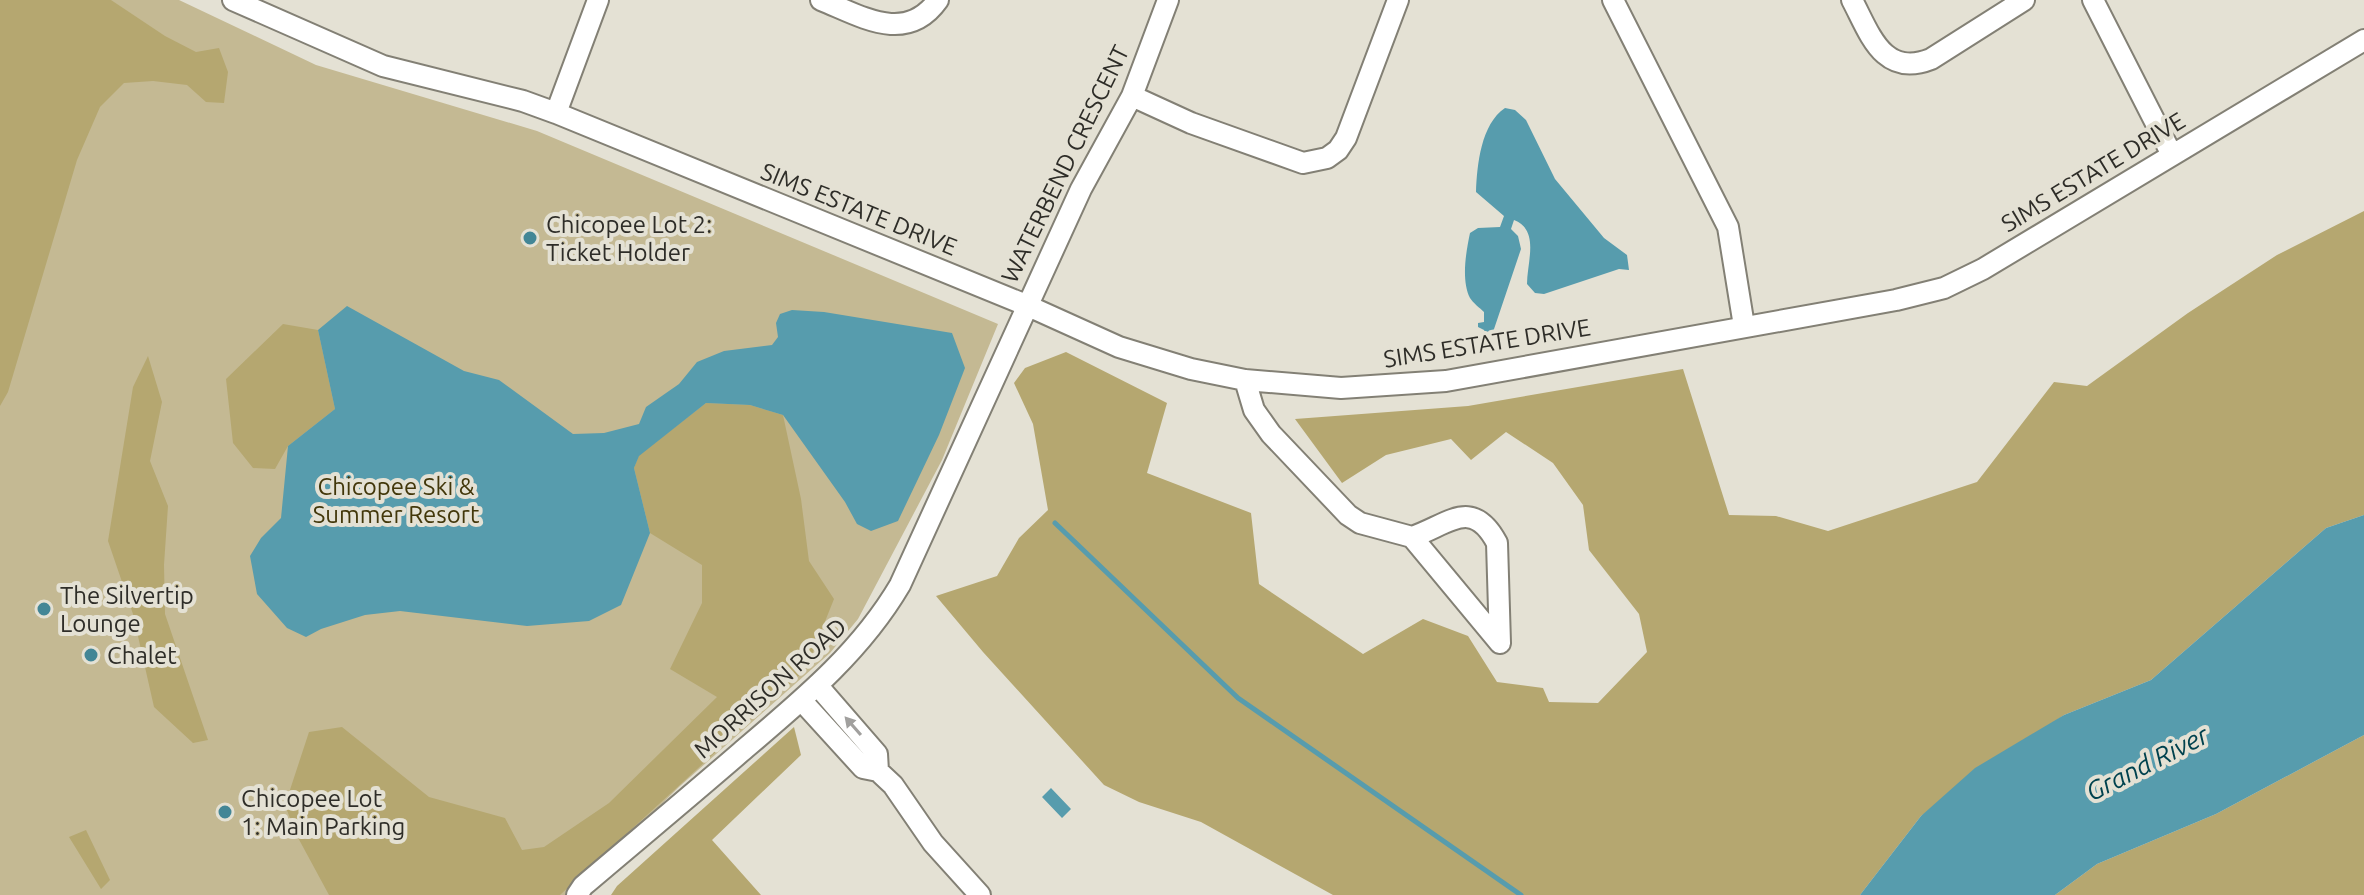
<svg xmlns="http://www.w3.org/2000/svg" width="2364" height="895" viewBox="0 0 2364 895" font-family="Ubuntu,sans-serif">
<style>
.green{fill:#c4b993}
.forest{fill:#b5a770}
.water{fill:#579cad}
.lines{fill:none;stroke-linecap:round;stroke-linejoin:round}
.stream{stroke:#579cad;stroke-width:5}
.minor-casing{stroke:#838075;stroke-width:24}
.minor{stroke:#fff;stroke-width:20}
.oneway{fill:#a1a09e}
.poi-dot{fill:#438696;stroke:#e4e1d4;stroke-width:3}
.labels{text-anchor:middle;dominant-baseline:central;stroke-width:8;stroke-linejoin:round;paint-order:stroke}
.street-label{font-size:24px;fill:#2e2d28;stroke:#e4e1d4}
.poi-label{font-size:24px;fill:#2e2d28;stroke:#e4e1d4;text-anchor:start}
.park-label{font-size:24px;fill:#42370a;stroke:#e4e1d4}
.water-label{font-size:26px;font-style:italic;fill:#00424e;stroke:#e4e1d4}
</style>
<rect width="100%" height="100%" fill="#e4e1d4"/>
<!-- green -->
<path class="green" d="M0 0H179L316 65 537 131 998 324 942 460 858 619 830 653 680 786 569 895H0Z"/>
<!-- forest -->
<path class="forest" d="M0 0H111L165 36 196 52 219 48 228 72 224 103 206 102 187 85 153 81 124 83 100 107 77 160 8 392 0 406Z
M2364 211V515L2326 528 2151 680 2064 715 1921 816 1860 895H1333L1201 822 1139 802 1104 785 983 652 936 596 997 576 1019 538 1048 510 1033 424 1014 383 1025 368 1066 352 1167 403 1147 473 1251 513 1259 584 1363 654 1423 619 1468 636 1497 682 1543 688 1549 702 1598 703 1647 652 1639 614 1589 550 1583 505 1553 463 1506 432 1471 460 1451 439 1386 455 1342 483 1295 419 1468 406 1683 369 1729 515 1776 516 1828 531 1977 482 2054 382 2087 386 2188 313 2277 255Z
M283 324 318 330 335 409 288 446 275 469 253 468 233 443 226 379Z
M148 356 162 402 150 461 168 506 164 565 165 614 208 740 193 743 154 707 133 614 108 541 133 387Z
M706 403 750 405 783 415 801 499 809 561 834 599 806 669 560 895H329L296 834 285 805 309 732 342 727 429 797 505 818 522 850 544 847 609 803 717 697 670 669 702 603V565L650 533 634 468 639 455Z
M794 727 801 755 712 840 761 895H611L617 886Z
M2364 735V895H2055L2097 864 2216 814Z
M86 830 110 880 101 889 69 837Z"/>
<!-- water -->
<path class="water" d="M1505 108 1515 110 1526 120 1555 179 1604 238 1627 255 1629 270 1619 269 1544 294 1535 293 1527 284C1527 262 1540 230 1514 220L1511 229 1518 236 1521 249 1492 335 1487 336 1484 330 1478 327V323L1484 322V312C1480 308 1473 303 1470 298 1461 280 1466 252 1470 233L1478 228 1500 227 1504 216 1476 192C1477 165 1481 124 1505 108Z
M347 306 464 371 499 380 573 434 604 433 639 424 646 407 679 384 697 362 724 351 772 345 778 337 776 323 780 314 792 310 824 312 952 333 965 368 939 435 898 521 871 531 857 524 845 502 783 415 750 405 706 403 639 456 634 468 650 533 621 605 589 621 527 626 400 611 365 615 321 629 306 637 287 628 257 594 250 556 261 538 281 518 288 446 335 409 318 330Z
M2364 515V735L2216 814 2097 864 2055 895H1860L1921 816 1975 768 2064 715 2151 680 2326 528Z
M1051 788 1071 809 1062 818 1042 797Z"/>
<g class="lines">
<!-- stream -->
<path class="stream" d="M1055 523 1238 698 1521 895"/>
<!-- minor casing -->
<g class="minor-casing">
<path id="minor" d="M233 0 383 66 523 101 556 113 1026 305 1119 347 1191 369 1245 380 1341 388 1446 381 1896 300 1944 288 1983 269 2364 40
M821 0C861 16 906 45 938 0
M1613 0 1728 227 1744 326
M1852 0C1870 34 1883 78 1931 59L2024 0
M2093 0 2172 155
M1132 96 1191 123 1303 163 1327 158 1338 150 1346 138 1398 0
M556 113 598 0
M1245 380 1254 410 1271 434 1348 515 1360 523 1412 537 1500 643
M1412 537C1448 525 1472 496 1497 543L1500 643
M818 686 877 754 878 771
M801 700 863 768 878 771 893 785 933 843 980 895
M577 895 583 886C636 841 689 797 741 752 801 701 860 653 900 585L1081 189 1132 96 1168 0"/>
</g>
<!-- minor -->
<use href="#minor" class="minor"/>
</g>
<!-- one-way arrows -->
<defs><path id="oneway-solid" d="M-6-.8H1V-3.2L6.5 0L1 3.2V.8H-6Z" transform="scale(2)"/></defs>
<use class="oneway" href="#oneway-solid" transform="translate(853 726) rotate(-131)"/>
<!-- markers -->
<g class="poi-dot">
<circle cx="530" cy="238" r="8"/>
<circle cx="44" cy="609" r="8"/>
<circle cx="91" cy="655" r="8"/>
<circle cx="225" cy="812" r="8"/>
</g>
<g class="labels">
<!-- street labels -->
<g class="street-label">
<text transform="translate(1065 164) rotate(-64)">WATERBEND CRESCENT</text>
<text transform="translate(2093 172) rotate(-31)">SIMS ESTATE DRIVE</text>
<text transform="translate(859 209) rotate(22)">SIMS ESTATE DRIVE</text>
<text transform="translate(1487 343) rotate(-9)">SIMS ESTATE DRIVE</text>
<text transform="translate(770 688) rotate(-42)">MORRISON ROAD</text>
</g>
<!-- poi labels -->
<g class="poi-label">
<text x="546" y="224">Chicopee Lot 2:<tspan x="546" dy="28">Ticket Holder</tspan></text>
<text x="60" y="595">The Silvertip<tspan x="60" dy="28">Lounge</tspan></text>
<text x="107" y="655">Chalet</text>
<text x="241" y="798">Chicopee Lot<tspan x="241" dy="28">1: Main Parking</tspan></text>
</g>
<!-- park labels -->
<g class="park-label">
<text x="396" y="486">Chicopee Ski &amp;<tspan x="396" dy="28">Summer Resort</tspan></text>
</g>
<!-- water labels -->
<g class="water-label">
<text transform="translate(2147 763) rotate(-27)">Grand River</text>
</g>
</g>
</svg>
